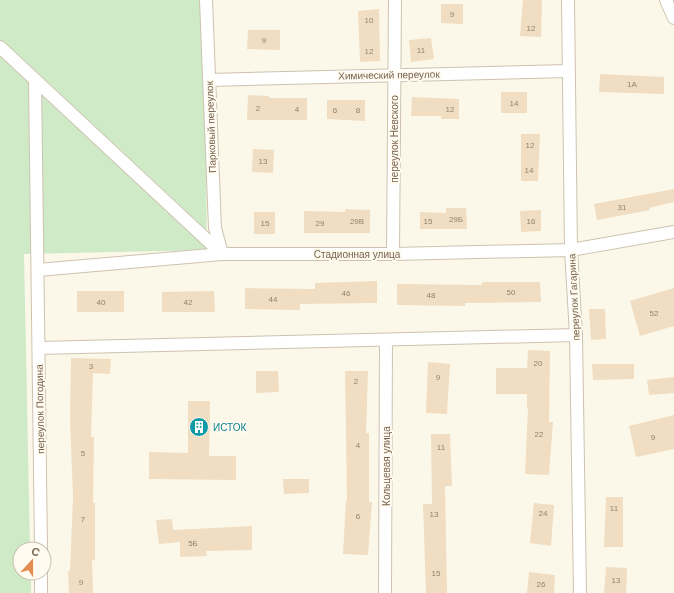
<svg xmlns="http://www.w3.org/2000/svg" width="674" height="593" viewBox="0 0 674 593" font-family="Helvetica,sans-serif">
<style>
.green{fill:#cfeac7}
.building{fill:#f1ddc1}
.lines{fill:none;stroke-linecap:round;stroke-linejoin:round}
.minor-casing{stroke:#cec2af;stroke-width:14}
.minor{stroke:#fff;stroke-width:12}
.labels{text-anchor:middle;dominant-baseline:central;stroke-width:4;stroke-linejoin:round;paint-order:stroke}
.number-label{font-size:8px;fill:#96826a}
.street-label{font-size:10px;fill:#77634d;stroke:#fffbf0}
.culture-label{font-size:10px;fill:#0d838f;stroke:#fffbf0;text-anchor:start}
</style>
<rect width="100%" height="100%" fill="#fcf8e9"/>
<!-- green -->
<path class="green" d="M0 0H204L207 250 24 254 30 549H20V573H31V593H0Z"/>
<!-- building -->
<path class="building" d="M523 0H542L541 37 520 36Z
M441 4H463V24L441 23Z
M379 9 380 61 360 62 358 11Z
M248 30H280V50L247 49Z
M431 38 434 59 411 62 409 40Z
M600 74 664 77V94L599 92Z
M501 92H527V113H501Z
M248 95 269 96V98H307V120H247Z
M412 97 459 99V119H441V116H411Z
M327 100H365V121L327 119Z
M521 134H540L538 181H521Z
M253 149 274 150 273 173 252 172Z
M674 189V202L649 208 650 210 597 220 594 204Z
M446 208H466L467 229H420V212L446 213Z
M345 209 370 210V233H304V211L345 212Z
M541 210V231L521 232 520 211Z
M254 212H275V234H254Z
M377 281V303L300 304V310L245 309V288L315 289V283Z
M482 282H540L541 302 465 303V306L397 305V284L482 285Z
M674 288V326L640 336 630 301Z
M77 291H124V312H77Z
M214 291 215 312H162V292Z
M589 309H605L606 339 591 340Z
M528 350 550 351 549 422H553L549 475 525 474 528 408H527V394H496V368H527Z
M71 358 111 359 110 374 93 373 91 437H94L93 503H95V560H92L93 593H69L68 571H70L73 497 70 420Z
M428 362 450 364 447 414 426 413Z
M592 364H634V379L593 380Z
M256 371H278L279 392 256 393Z
M345 371H368L366 433H369V502H372L368 555 343 554 346 500H347Z
M674 377V393L649 395 647 380Z
M188 401H210L209 456H236V480L149 479V452L188 453Z
M674 415V449L636 457 629 426Z
M431 434H450L452 486H445L447 593H426L423 504H432Z
M283 479H309V493L284 494Z
M606 497H623V547H604Z
M534 503 554 505 551 546 530 543Z
M172 519 173 530 252 526V550L206 551 207 556 180 557V542L159 544 156 520Z
M606 567 627 568 626 593H604Z
M529 572 555 575 554 593H527Z"/>
<g class="lines">
<!-- minor casing -->
<g class="minor-casing">
<path id="minor" d="M206 0 215 228 222 254
M568 0 571 250 576 335 580 593
M666 0 674 18
M0 47 222 254
M35 80 41 549
M209 80 568 71
M393 254 395 0
M38 270 222 254H393L571 250 674 232
M39 348 576 335
M41 573V593
M385 593 386 340"/>
</g>
<!-- minor -->
<use href="#minor" class="minor"/>
</g>
<!-- icons -->
<defs>
<g id="building-disc" transform="scale(1)"><circle r="9.5" fill="#0f9aa8" stroke="#fffbf0"/><path d="M-4-6H4V6H1V3H-1V6H-4ZM-2.5-4.3h1.7v1.8h-1.7ZM.8-4.3h1.7v1.8H.8ZM-2.5-1h1.7V.8h-1.7ZM.8-1h1.7V.8H.8Z" fill="#fff"/></g>
</defs>
<g fill-rule="evenodd">
<use href="#building-disc" x="199" y="427"/>
</g>
<g class="labels">
<!-- number labels -->
<g class="number-label">
<text x="452" y="14">9</text>
<text x="369" y="20">10</text>
<text x="531" y="28">12</text>
<text x="264" y="40">9</text>
<text x="421" y="50">11</text>
<text x="369" y="51">12</text>
<text x="632" y="84">1А</text>
<text x="514" y="103">14</text>
<text x="258" y="108">2</text>
<text x="297" y="109">4</text>
<text x="450" y="109">12</text>
<text x="335" y="110">6</text>
<text x="358" y="110">8</text>
<text x="530" y="145">12</text>
<text x="263" y="161">13</text>
<text x="529" y="170">14</text>
<text x="622" y="207">31</text>
<text x="456" y="219">29Б</text>
<text x="357" y="221">29В</text>
<text x="428" y="221">15</text>
<text x="531" y="221">16</text>
<text x="265" y="223">15</text>
<text x="320" y="223">29</text>
<text x="511" y="292">50</text>
<text x="346" y="293">46</text>
<text x="431" y="295">48</text>
<text x="273" y="299">44</text>
<text x="101" y="302">40</text>
<text x="188" y="302">42</text>
<text x="654" y="313">52</text>
<text x="538" y="363">20</text>
<text x="91" y="366">3</text>
<text x="438" y="377">9</text>
<text x="356" y="381">2</text>
<text x="539" y="434">22</text>
<text x="653" y="437">9</text>
<text x="358" y="445">4</text>
<text x="441" y="447">11</text>
<text x="83" y="453">5</text>
<text x="614" y="508">11</text>
<text x="543" y="513">24</text>
<text x="434" y="514">13</text>
<text x="358" y="516">6</text>
<text x="83" y="519">7</text>
<text x="193" y="543">5Б</text>
<text x="436" y="573">15</text>
<text x="616" y="580">13</text>
<text x="81" y="582">9</text>
<text x="541" y="584">26</text>
</g>
<!-- street labels -->
<g class="street-label">
<text transform="translate(389 75) rotate(-1)">Химический переулок</text>
<text transform="translate(211 127) rotate(-92)">Парковый переулок</text>
<text transform="translate(394 139) rotate(-90)">переулок Невского</text>
<text x="357" y="254">Стадионная улица</text>
<text transform="translate(574 297) rotate(-93)">переулок Гагарина</text>
<text transform="translate(40 409) rotate(-91)">переулок Погодина</text>
<text transform="translate(386 466) rotate(-90)">Кольцевая улица</text>
</g>
<!-- culture labels -->
<g class="culture-label">
<text x="213" y="427">ИСТОК</text>
</g>
</g>
<!-- north arrow -->
<g transform="translate(32 561) rotate(21)"><circle r="19" fill="#fffbf0" stroke="#c9beaf"/>
<path d="M0-3L7 15L0 10L-7 15Z" fill="#e38d51"/>
<text y="-6" font-size="11" font-weight="bold" text-anchor="middle" fill="#77634d">С</text>
</g>
</svg>
